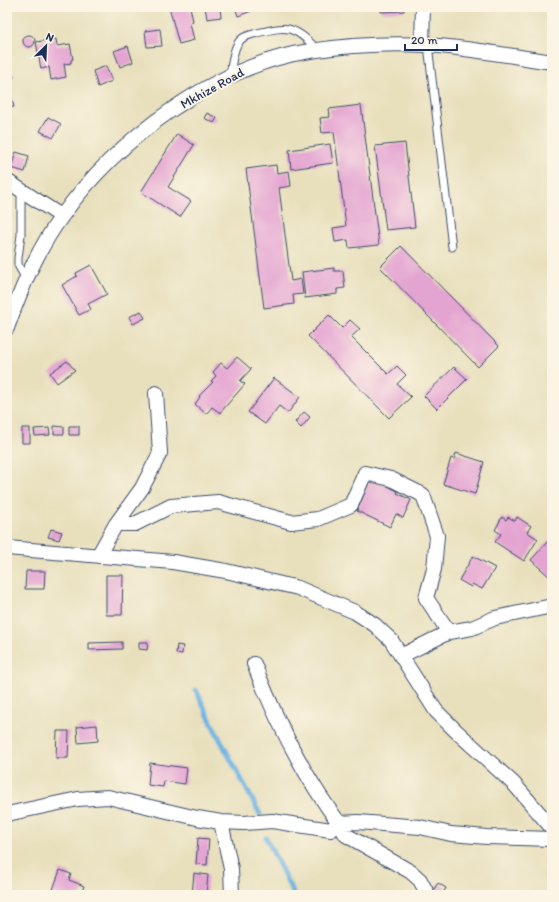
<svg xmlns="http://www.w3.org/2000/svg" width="559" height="902" viewBox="0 0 559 902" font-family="Itim,sans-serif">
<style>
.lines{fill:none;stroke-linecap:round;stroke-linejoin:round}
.stream{stroke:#6cb3e3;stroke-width:5}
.building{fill:#e4a4d2}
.lane-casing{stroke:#3a4a6c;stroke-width:9}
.street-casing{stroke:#3a4a6c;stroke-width:16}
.lane{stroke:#fff;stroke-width:7}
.street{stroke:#fff;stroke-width:14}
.labels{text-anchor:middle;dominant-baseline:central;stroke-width:4;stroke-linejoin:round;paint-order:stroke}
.street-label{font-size:13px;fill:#1b2f5e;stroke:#fcf5e5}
</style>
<rect width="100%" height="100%" fill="#fcf5e5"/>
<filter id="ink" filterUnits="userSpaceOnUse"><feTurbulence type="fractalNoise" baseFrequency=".025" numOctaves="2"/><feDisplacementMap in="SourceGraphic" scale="8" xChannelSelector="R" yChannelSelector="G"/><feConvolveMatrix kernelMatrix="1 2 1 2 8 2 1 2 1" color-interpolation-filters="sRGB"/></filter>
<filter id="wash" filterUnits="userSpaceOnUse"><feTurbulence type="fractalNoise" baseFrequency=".012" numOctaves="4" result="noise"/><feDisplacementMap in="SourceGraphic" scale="16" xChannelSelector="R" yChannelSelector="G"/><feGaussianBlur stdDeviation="0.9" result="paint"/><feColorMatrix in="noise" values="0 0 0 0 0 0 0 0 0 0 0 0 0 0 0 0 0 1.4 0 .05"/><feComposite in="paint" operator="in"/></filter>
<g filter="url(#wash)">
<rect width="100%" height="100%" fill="#e8e0bd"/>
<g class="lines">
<!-- stream -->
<path class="stream" d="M196 690 215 730 260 814
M266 838 294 895"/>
</g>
<g id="blocks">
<!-- building -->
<path class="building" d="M169 7H190L193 21 190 23 194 40 179 44Z
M205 7H220L221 17 207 19Z
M235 7H256L257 9 238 16Z
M381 7H404V11L381 12Z
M160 29 162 46 147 47 145 31Z
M23 41a6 6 0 1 1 12 0a6 6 0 1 1-12 0Z
M56 39 57 46 70 44 73 59 71 60V63L64 64 66 77 51 80 49 67 41 69 36 42Z
M128 46 133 62 120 67 114 51Z
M106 66 112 81 98 87 93 71Z
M7 67 14 77 7 81Z
M7 91H10L14 107 7 108Z
M361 105 379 245 349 248 348 240 335 242 333 228 346 226 334 132 322 133 320 118 330 117 329 109Z
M207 113 217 118 214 123 204 118Z
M48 117 61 124 53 138 40 131Z
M177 134 194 145 168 187 191 201 180 217 141 192Z
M405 143 415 227 386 230 375 146Z
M330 144 333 163 291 169 289 150Z
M16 152 29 156 25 172 11 168Z
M276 165 277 173 289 171 291 186 279 188 291 281 301 279 303 294 293 295 294 304 264 308 246 169Z
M401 246 499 346 478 367 380 267Z
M91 265 107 294 88 304 91 309 79 315 62 285 77 276 76 273Z
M334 268V271H343L345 288 337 289V294L305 298 302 272Z
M141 311 145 318 133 324 129 317Z
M329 315 342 328 350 320 360 329 351 337 388 374 397 366 406 375 397 384 411 397 389 418 308 336Z
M237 357 251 369 240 381 245 384 220 413 212 407 206 414 195 404 200 397 199 396 213 382 211 381 216 376 213 372 221 363 227 368Z
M67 361 75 370 57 383 50 373Z
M454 367 467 379 437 409 424 396Z
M274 378 300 397 288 413 279 406 265 424 248 412Z
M304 412 310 417 301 428 295 422Z
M54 426 64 427V434H54Z
M69 426H79V435H69Z
M22 428H30V443H22Z
M49 428 50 435 35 436 34 429Z
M456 453 484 462 475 494 443 484 451 458 454 459Z
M371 478 398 491 397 493 411 500 403 518 396 514 390 527 357 511Z
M502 517 506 520 508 517 515 521 517 517 531 526 527 532 538 539 524 561 495 542 501 534 495 530Z
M51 529 62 532 59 540 48 537Z
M549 540 552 543V579L531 560Z
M473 556 495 568 482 589 472 584 471 587 459 580Z
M26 571H45L44 589H25Z
M106 575H123L122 615H106Z
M122 642V649L89 650V643Z
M139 642H148L147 650 139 649Z
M177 645 183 646 182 654 176 653Z
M97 725 98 741 78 743 77 727Z
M57 731H69L68 758H56Z
M150 763 187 768 185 784 164 781 163 787 148 785Z
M198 838 209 839 207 865 196 864Z
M60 870 71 874 69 880 84 886 81 895H51Z
M194 873 208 875 206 895H192Z
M438 883 446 888 442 895H437L432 892Z"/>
</g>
</g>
<g filter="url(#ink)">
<use href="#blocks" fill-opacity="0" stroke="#3a4a6c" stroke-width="1"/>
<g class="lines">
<!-- lane casing -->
<g class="lane-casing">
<path id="lane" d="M428 45 452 247
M230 76C232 66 232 52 238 43 242 36 250 35 257 33 290 25 293 26 318 50
M21 190V235L18 258V265L26 279"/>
</g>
<!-- street casing -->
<g class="street-casing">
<path id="street" d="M422 45 423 7
M7 181 61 216
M7 328C21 289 37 250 62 216 116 140 216 65 310 51 348 45 389 43 428 45 469 48 511 56 552 62
M116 524 142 488 160 453 156 393
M7 548 173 562 226 571 298 588 355 612 375 625 391 640 436 711 455 730 514 784 552 828
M98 556 116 524H135L171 506 218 502 291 522 318 519 351 505 365 473 391 479 423 495 437 536 434 569 426 598 449 632
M401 656 449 632 472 628 495 618 552 606
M254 664C276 720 303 775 339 823L358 822 420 827 451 834 487 837 552 839
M7 814 78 799 108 797 197 818 221 822 244 823 272 821 331 830 339 823 346 835 411 872 420 880 428 895
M221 822 231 869 232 895"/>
</g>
<!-- lane -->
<use href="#lane" class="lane"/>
<!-- street -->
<use href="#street" class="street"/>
</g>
</g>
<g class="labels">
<!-- street labels -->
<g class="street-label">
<text transform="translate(212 88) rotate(-29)">Mkhize Road</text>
</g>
</g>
<!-- margin -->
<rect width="559" height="902" fill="none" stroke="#fcf5e5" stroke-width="24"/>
<!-- north arrow -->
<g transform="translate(46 46) rotate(24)" stroke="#fcf5e5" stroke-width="3" paint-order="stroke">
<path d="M0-3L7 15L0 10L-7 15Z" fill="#1b2f5e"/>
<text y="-6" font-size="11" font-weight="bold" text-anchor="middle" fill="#1b2f5e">N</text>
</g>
<!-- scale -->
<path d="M405 44v6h52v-6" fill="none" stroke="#1b2f5e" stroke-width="2"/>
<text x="411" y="44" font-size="12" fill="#1b2f5e" stroke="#fcf5e5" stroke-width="3" paint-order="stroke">20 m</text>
</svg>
